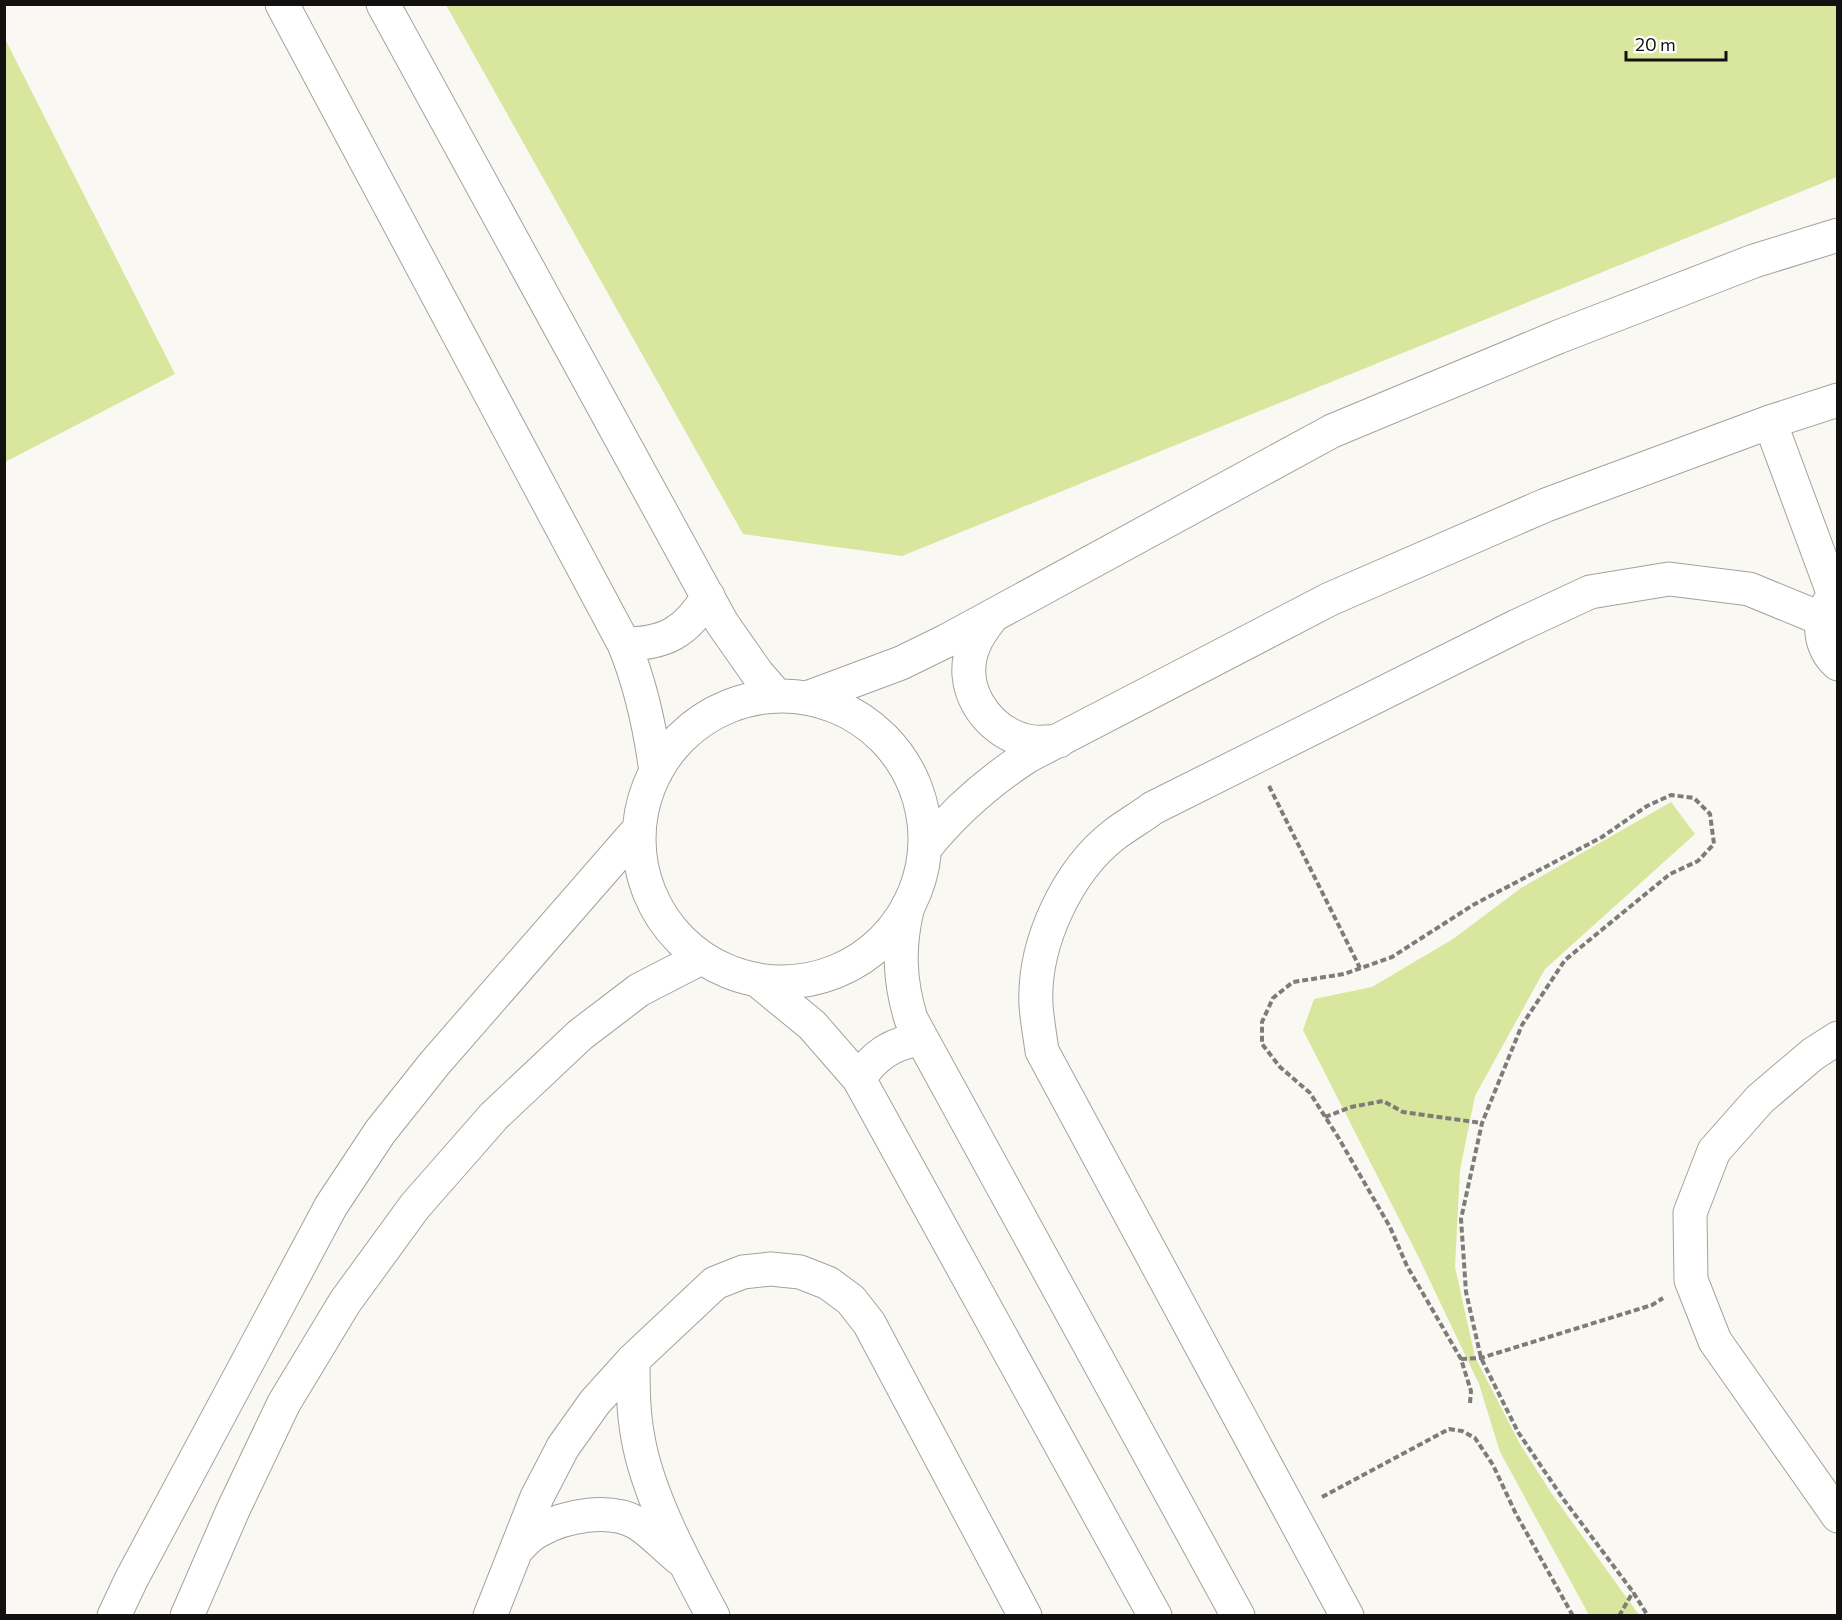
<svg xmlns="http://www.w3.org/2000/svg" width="1842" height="1620" viewBox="0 0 1842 1620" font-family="Commissioner,sans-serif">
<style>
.green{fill:#d9e69d}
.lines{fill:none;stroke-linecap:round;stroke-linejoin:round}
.minor-casing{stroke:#a3a29d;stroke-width:35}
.tertiary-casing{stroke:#a3a29d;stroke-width:35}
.path{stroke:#7e7c79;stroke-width:4;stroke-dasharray:6 3;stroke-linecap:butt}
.minor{stroke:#fff;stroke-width:33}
.tertiary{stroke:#fff;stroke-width:33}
</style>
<rect width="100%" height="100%" fill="#faf8f3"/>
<!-- green -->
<path class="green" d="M446 5H1837V177L902 556 743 534Z
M5 39 175 374 5 462H4Z
M1671 802 1695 834 1545 969 1475 1096 1460 1170 1455 1267 1475 1357 1520 1444 1552 1494 1639 1615H1589L1500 1452 1479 1384 1418 1256 1303 1030 1314 999 1372 987 1453 939 1521 888Z"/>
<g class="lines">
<!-- minor casing -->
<g class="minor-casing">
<path id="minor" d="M1770 422 1834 595
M1830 601C1816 620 1820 648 1838 664
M908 906C898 946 899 980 911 1019L1238 1616
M757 980 812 1025 859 1079 1155 1616
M1838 1038 1813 1054 1760 1099 1714 1151 1690 1213 1691 1280 1715 1341 1838 1516
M859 1079C874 1055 893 1043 921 1039
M633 1360C633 1386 633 1412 638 1438 648 1496 685 1564 713 1616
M517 1549C523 1543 530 1535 538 1531 564 1516 609 1507 637 1523 652 1532 666 1548 680 1559
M490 1616 537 1497 563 1447 595 1402 633 1360 715 1283 743 1272 771 1269 800 1272 828 1283 851 1300 869 1323 1025 1616
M1347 1616 1042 1051C1040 1036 1037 1020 1036 1005 1033 944 1067 871 1115 834 1127 825 1141 817 1153 808L1517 626 1590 592 1669 579 1749 589 1822 619"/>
</g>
<!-- tertiary casing -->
<g class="tertiary-casing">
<path id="tertiary" d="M282 4 624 644C641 685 650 727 656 772
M383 4 722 623 757 673 777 696
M991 618C984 627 978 635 974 645 957 685 984 728 1023 740 1035 744 1047 742 1059 741
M624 644C665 644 687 632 708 596
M639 839a143 143 0 1 1 286 0a143 143 0 1 1-286 0Z
M807 698 901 663 946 641 1332 431 1558 337 1754 261 1838 235
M925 848C955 811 988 782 1028 756L1330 599 1546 505 1770 422 1838 400
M114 1616 131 1580 331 1206 380 1132 435 1063 639 829
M187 1616 233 1510 284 1403 345 1302 415 1206 494 1116 580 1035 639 990 701 958"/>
</g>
<!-- path -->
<path class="path" d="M1269 786 1360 968
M1325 1117 1351 1107 1383 1101 1403 1112 1482 1123
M1461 1359 1481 1358 1652 1305 1663 1298
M1470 1403 1471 1391 1461 1359 1407 1266 1390 1227 1338 1137 1310 1093 1280 1067 1262 1044V1022L1273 998 1293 982 1344 974 1392 957 1473 905 1602 837 1647 806 1671 795 1694 798 1710 814 1714 844 1698 861 1670 874 1565 960 1522 1025 1482 1123 1461 1219 1466 1292 1481 1358 1518 1432 1564 1500 1633 1592 1648 1616
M1322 1497 1449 1429 1462 1431 1475 1438 1493 1465 1516 1514 1573 1616
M1619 1616 1633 1592"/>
<!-- minor -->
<use href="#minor" class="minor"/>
<!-- tertiary -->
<use href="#tertiary" class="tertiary"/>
</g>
<!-- border -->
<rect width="1842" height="1620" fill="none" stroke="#12110f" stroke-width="12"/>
<!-- scale -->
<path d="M1626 51v9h100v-9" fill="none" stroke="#12110f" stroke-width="3"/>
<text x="1635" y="51" font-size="18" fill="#12110f" stroke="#ffffff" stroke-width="4.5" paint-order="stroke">20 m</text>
</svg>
